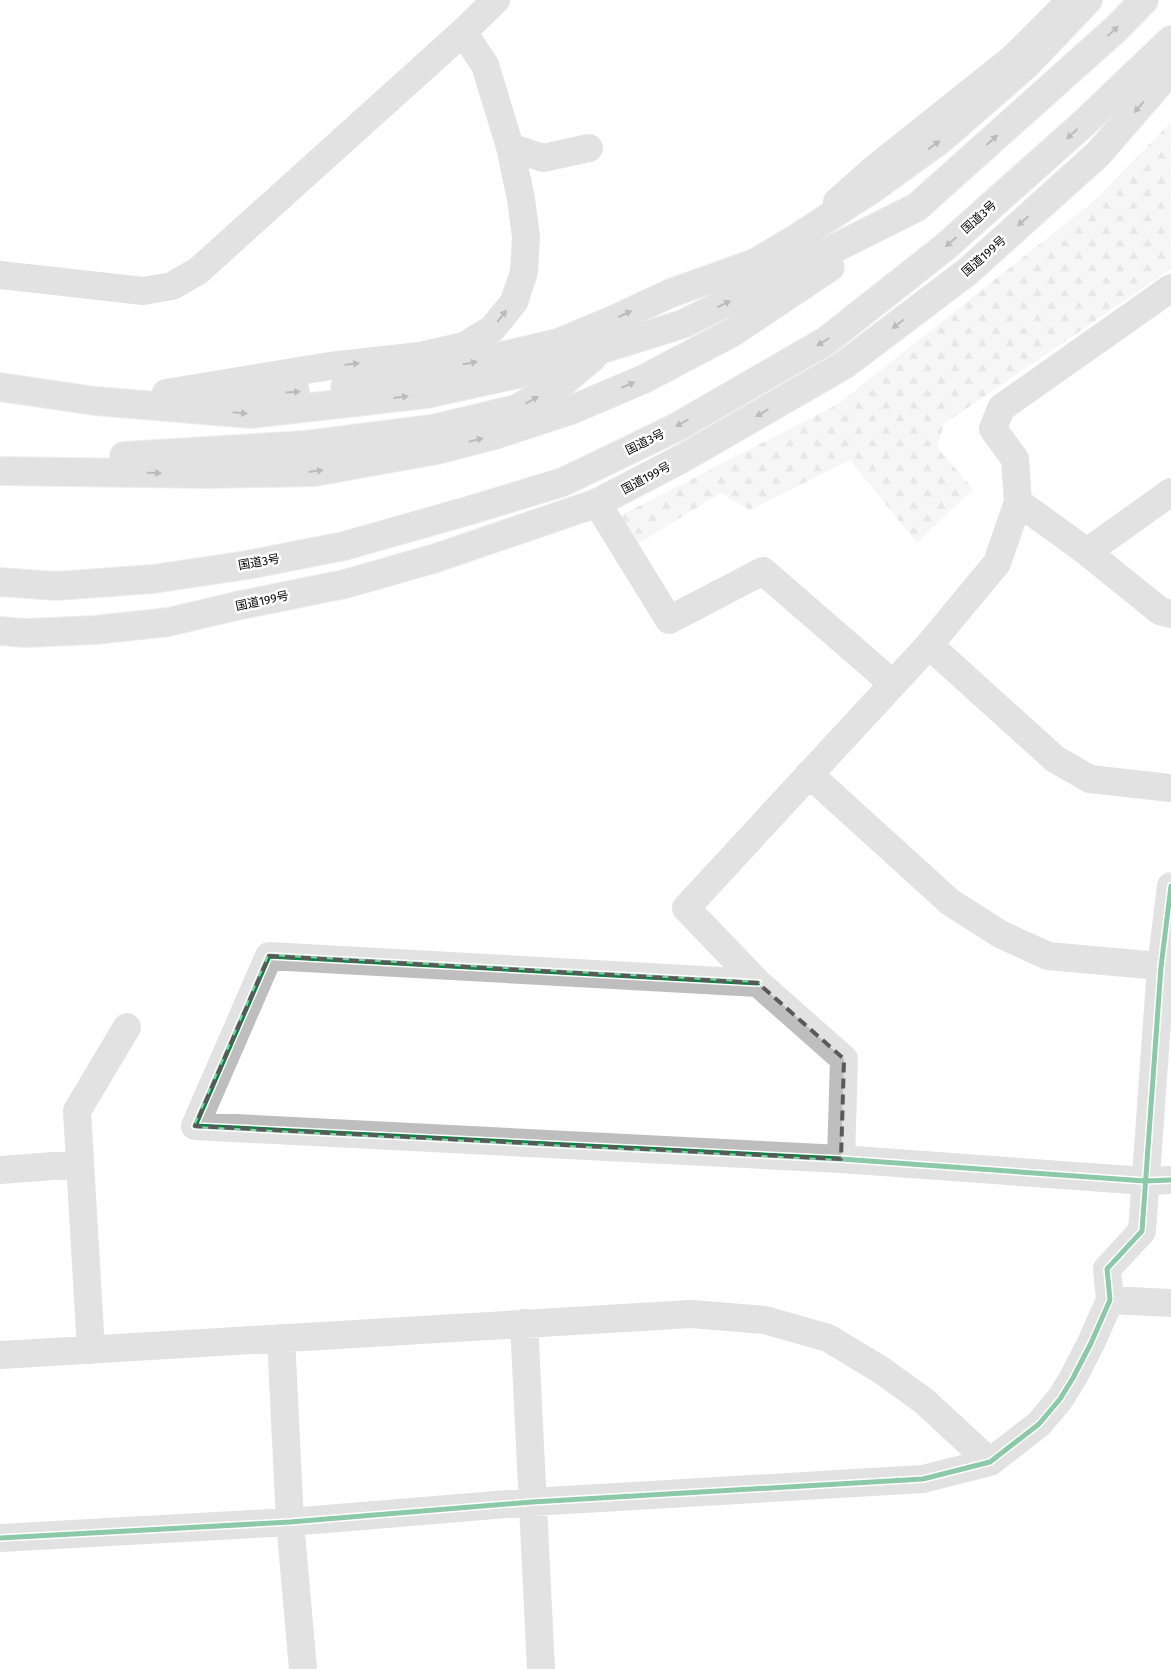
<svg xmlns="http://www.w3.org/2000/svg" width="1171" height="1669" font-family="'Fira Sans','Noto Sans JP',sans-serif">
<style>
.forest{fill:url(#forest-firs)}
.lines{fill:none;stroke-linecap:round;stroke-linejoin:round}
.highway-casing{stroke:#dbdbdb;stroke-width:30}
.minor{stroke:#bebebe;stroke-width:28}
.highway{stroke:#bebebe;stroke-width:28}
.cycleway-casing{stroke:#fff;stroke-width:8}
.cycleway{stroke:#00873e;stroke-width:5}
.oneway{fill:#686868}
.marked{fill:none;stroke:#595959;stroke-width:4;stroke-dasharray:10 6;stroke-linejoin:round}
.labels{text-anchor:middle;stroke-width:5;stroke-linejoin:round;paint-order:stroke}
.street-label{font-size:12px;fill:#000;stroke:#fff}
</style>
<defs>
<pattern id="forest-firs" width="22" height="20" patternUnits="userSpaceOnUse" patternTransform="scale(1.25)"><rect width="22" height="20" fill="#ececec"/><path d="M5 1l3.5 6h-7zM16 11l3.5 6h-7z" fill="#c9c9c9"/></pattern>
</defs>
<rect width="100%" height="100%" fill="#fff"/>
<path class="forest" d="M1171 122V269L944 424 937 447 973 489 917 543 850 460 750 510 721 493 618 556 598 527 838 404 1094 201Z"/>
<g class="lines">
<defs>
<path id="highway" d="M0 387 95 401 251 414 426 394 532 371 683 324 917 207 1118 27 1144 0
M345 387 476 362 558 343 613 320 671 293 755 263 797 238 872 189 940 140 1026 65 1088 0
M203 393 258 394 295 391
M124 456 306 445 432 429 516 409 562 383 593 357
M0 471 208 474 314 472 437 450 495 435 571 410 644 379 733 332 830 267
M0 582 56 586 153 579 247 565 344 546 471 510 563 482 675 428 826 341 945 247 1083 124 1171 40
M0 631 26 633 95 630 169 622 236 606 345 584 436 558 597 503 683 458 844 365 967 272 1098 154 1171 70"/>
</defs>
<use href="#highway" class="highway-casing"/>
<path class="minor" d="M510 147 543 158 589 148
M837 202 874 169 1012 59 1066 5
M0 275 143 291 172 286 198 271 463 32
M166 393 330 366 420 356 464 346 492 329 514 302 524 272 526 237 521 199 510 147 485 65 463 32 496 0
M1018 502 1087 552 1160 611 1171 614
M597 503 669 620 763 571 892 683
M1087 552 1171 492
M929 645 1055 759 1090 779 1171 788
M809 774 950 902 1000 934 1048 956 1171 967
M758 983 269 956 195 1126 841 1159 1145 1181 1171 1180
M841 1159 844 1059 758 983 686 908 929 645 997 563 1018 502 1015 459 993 429 1001 408 1171 288
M0 1170 80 1164
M1110 1300 1171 1303
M524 1323 541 1669
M281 1338 290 1522 303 1669
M91 1350 77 1111 127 1027
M0 1355 691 1314 765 1320 828 1338 881 1370 924 1401 990 1462
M0 1538 290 1522 532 1502 923 1479 990 1462 1039 1424 1060 1399 1073 1378 1091 1343 1110 1300 1107 1269 1142 1231 1161 967 1171 886"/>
<use href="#highway" class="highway"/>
<defs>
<path id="cycleway" d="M758 983 269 956 195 1126 841 1159 1145 1181 1171 1180
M0 1538 290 1522 532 1502 923 1479 990 1462 1039 1424 1060 1399 1073 1378 1091 1343 1110 1300 1107 1269 1142 1231 1161 967 1171 886"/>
</defs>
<use href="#cycleway" class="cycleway-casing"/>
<use href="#cycleway" class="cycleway"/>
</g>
<defs><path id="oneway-solid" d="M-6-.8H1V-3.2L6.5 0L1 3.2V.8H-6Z" transform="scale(1.25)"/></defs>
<g class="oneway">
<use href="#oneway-solid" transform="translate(1113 31) rotate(-43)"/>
<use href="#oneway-solid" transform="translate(1139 107) rotate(131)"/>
<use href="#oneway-solid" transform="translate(1072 134) rotate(138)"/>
<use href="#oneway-solid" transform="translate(992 140) rotate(-42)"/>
<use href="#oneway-solid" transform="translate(934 145) rotate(-36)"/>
<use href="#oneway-solid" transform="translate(1023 221) rotate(138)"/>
<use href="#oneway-solid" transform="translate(951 242) rotate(139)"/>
<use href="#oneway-solid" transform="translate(724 304) rotate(-26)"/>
<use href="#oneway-solid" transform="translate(625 314) rotate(-25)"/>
<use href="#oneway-solid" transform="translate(502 316) rotate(-52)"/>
<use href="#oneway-solid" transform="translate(898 324) rotate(143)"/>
<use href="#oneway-solid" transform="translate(823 342) rotate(148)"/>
<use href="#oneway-solid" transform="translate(470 363) rotate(-11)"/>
<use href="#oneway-solid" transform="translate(352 364) rotate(-7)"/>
<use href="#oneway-solid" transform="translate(628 385) rotate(-23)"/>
<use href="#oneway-solid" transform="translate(293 392) rotate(-4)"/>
<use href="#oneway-solid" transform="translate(401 397) rotate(-7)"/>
<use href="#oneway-solid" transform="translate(532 400) rotate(-30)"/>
<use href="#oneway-solid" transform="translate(240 413) rotate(5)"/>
<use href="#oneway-solid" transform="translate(762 413) rotate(150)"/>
<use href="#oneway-solid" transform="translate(682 423) rotate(150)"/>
<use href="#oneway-solid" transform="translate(476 440) rotate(-14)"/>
<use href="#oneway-solid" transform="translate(316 471) rotate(-7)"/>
<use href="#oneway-solid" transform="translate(154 473) rotate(1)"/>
</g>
<path d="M0 0H1171V1669H0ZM269 956 758 983 844 1059 841 1159 195 1126Z" fill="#fff" fill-opacity=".55" fill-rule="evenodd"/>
<path class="marked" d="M269 956 758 983 844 1059 841 1159 195 1126Z"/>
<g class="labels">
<g class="street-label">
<text transform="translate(979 217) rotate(-42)" y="4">国道3号</text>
<text transform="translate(984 256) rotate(-41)" y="4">国道199号</text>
<text transform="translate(645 442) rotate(-26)" y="4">国道3号</text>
<text transform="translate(646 478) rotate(-28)" y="4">国道199号</text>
<text transform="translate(259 562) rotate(-10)" y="4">国道3号</text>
<text transform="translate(262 601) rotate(-12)" y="4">国道199号</text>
</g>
</g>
</svg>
